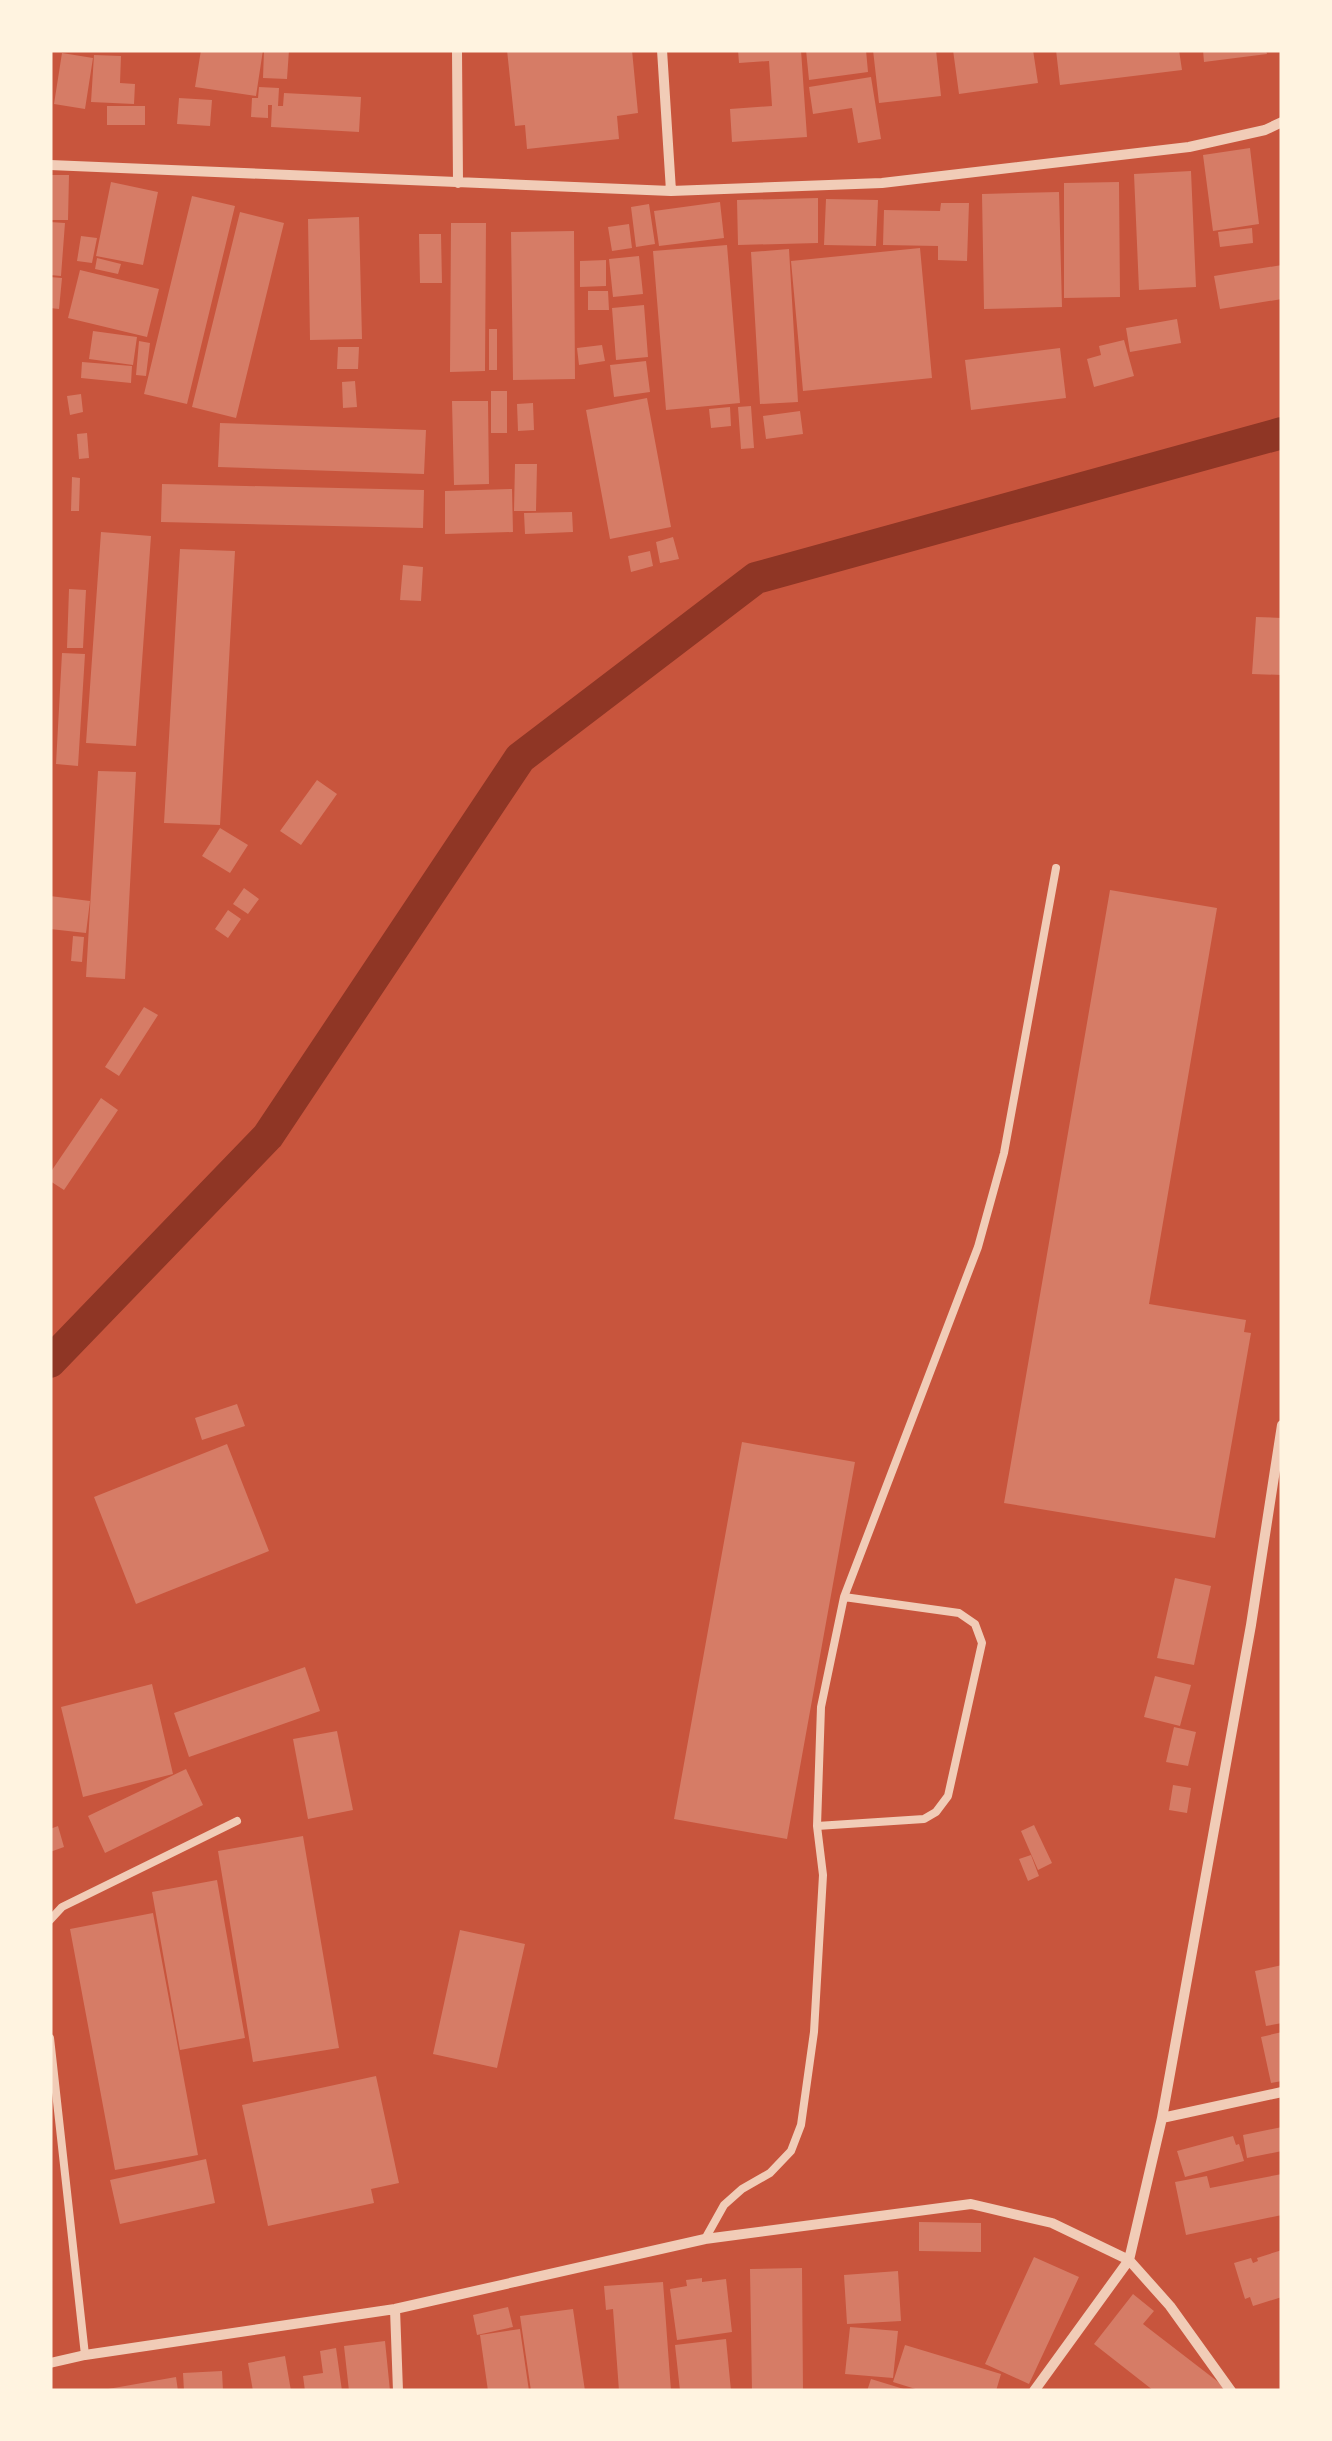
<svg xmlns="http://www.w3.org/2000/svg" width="1332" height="2441" font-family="Montserrat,sans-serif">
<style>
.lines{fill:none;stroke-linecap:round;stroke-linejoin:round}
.canal{stroke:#8f3625;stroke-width:32}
.building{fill:#d67c66}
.service{stroke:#f1ccb7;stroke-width:8}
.minor{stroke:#f1ccb7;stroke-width:10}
</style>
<rect width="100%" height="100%" fill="#c8553d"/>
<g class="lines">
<path class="canal" d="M50 1362 268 1136 520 758 756 578 1282 433"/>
</g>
<path class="building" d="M201 50H263L256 96 195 87Z
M264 50H289L287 79 263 78Z
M507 50H632L638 113 617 116 619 139 527 149 525 125 515 126Z
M738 50H801L807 137 732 142 730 109 772 106 769 61 739 63Z
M806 50H866L868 72 809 80Z
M873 50H936L941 96 879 103Z
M953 50H1033L1038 83 959 94Z
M1056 50H1179L1182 70 1060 85Z
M1203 50H1266L1267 54 1204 62Z
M62 53 93 58 85 109 54 104Z
M94 55 121 56 120 83 135 84 134 104 91 102Z
M871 77 881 139 858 143 852 108 813 114 809 87Z
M259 87 279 88 278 106H283L284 93 361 97 359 132 271 127 272 105H268V118L251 117 252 98H258Z
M179 98 212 100 210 126 177 124Z
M107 106H145V125H107Z
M1250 148 1259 224 1213 231 1203 155Z
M1191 171 1196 287 1139 290 1134 174Z
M50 175H69L68 220H50Z
M111 182 158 192 143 265 96 256Z
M1119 182 1120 297 1064 298V183Z
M1059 192 1062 307 984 309 982 194Z
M192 196 235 206 187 404 144 394Z
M818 198V243L738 245 737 200Z
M826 199 878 200 876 246 824 245Z
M720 202 724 238 659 246 654 211Z
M941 203H969L967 261 938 260V246L883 245 884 210 940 211Z
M649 204 655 244 636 247 631 207Z
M240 212 284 223 236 418 192 407Z
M359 217 362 339 310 340 308 219Z
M50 222 65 223 61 276 50 275Z
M451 223H486L485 371 450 372Z
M629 224 632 248 612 251 608 227Z
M1252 228 1253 243 1220 247 1218 232Z
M574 231 575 379 513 380 511 232Z
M419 234H441L442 283H420Z
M81 236 97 238 92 263 77 261Z
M727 245 740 403 666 410 653 251Z
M920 248 932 378 803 391 791 261Z
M789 249 798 402 760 404 751 252Z
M639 256 643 294 613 297 609 259Z
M97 258 121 264 118 274 95 269Z
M606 260V286L580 287V261Z
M1282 265V299L1220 309 1214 276Z
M80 270 159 289 147 337 68 318Z
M50 277 62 278 59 309 50 308Z
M588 291H608L609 310H588Z
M644 305 648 357 616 360 612 308Z
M1177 319 1181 343 1130 352 1126 328Z
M489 329H497V370H489Z
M93 331 137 337 133 365 89 359Z
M1124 340 1134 376 1094 387 1087 359 1101 355 1099 346Z
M139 341 150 343 146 376 136 375Z
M602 345 605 361 579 365 577 348Z
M338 347H359L358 369H337Z
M1060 348 1066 398 971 410 965 360Z
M646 361 650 392 614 397 610 365Z
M82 362 132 366 131 383 81 378Z
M355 381 357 407 343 408 342 382Z
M491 391H507V433H491Z
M81 394 83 412 70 415 67 396Z
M647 398 671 527 610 539 586 410Z
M452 401H488L489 484 454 485Z
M533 403 534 430 518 431 517 404Z
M751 406 754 448 741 449 738 407Z
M730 407 731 426 711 428 709 409Z
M800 411 803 434 766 439 763 416Z
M220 423 426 430 424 474 218 467Z
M87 433 89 458 79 459 77 434Z
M515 464H537L536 511H514Z
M72 477 80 478 79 511H71Z
M162 484 424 490 423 528 161 522Z
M512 489 513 532 445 534V491Z
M572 512 573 532 525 534 524 513Z
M101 532 151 536 136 746 86 743Z
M673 537 679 559 660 563 656 542Z
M180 549 235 551 220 825 164 823Z
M650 551 653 566 631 572 628 556Z
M403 565 423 567 421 601 400 600Z
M69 589 86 590 83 648H67Z
M1256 617 1282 618V675L1252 674Z
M62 653 85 654 78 766 56 764Z
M98 771 136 772 125 979 86 977Z
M317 780 337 794 301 845 280 831Z
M220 828 248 845 230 873 202 856Z
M244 888 259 899 248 914 233 904Z
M1110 890 1217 908 1149 1304 1246 1320 1244 1332 1251 1333 1215 1538 1004 1503Z
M50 896 90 901 86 933 50 929Z
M228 910 241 919 228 938 215 929Z
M73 936 84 937 82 962 71 961Z
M144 1007 158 1015 119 1076 105 1067Z
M101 1098 118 1110 64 1190 50 1181V1173Z
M237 1404 245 1426 202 1440 195 1418Z
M742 1442 855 1462 787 1839 674 1819Z
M227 1444 269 1551 136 1604 94 1497Z
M1175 1578 1211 1586 1194 1665 1157 1658Z
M305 1667 320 1711 189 1757 174 1713Z
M1155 1676 1191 1685 1180 1726 1144 1717Z
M152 1684 173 1774 83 1797 61 1707Z
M1174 1727 1196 1732 1188 1766 1166 1762Z
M337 1731 353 1810 308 1819 293 1739Z
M186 1769 203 1805 105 1853 88 1816Z
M1173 1785 1191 1788 1187 1813 1169 1810Z
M1034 1825 1052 1863 1038 1870 1021 1831Z
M58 1826 64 1847 50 1852V1829Z
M303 1836 339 2048 253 2062 218 1851Z
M1031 1855 1039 1876 1028 1881 1019 1859Z
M217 1880 245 2038 180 2050 152 1892Z
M153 1913 198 2155 115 2170 70 1929Z
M460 1930 525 1944 497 2068 433 2054Z
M1282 1965V2023L1266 2026 1255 1971Z
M1282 2032V2081L1271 2083 1261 2037Z
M376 2076 399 2183 371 2189 374 2203 268 2226 242 2105Z
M1282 2127V2151L1247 2158 1243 2135Z
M1233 2136 1236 2145 1239 2144 1244 2161 1185 2177 1177 2151Z
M206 2159 215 2203 120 2224 110 2180Z
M1282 2174V2215L1186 2235 1175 2182 1207 2176 1210 2188Z
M919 2222 981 2223V2252L919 2251Z
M1282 2250V2297L1253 2306 1250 2297 1245 2299 1234 2263 1251 2258 1253 2263 1258 2261 1257 2258Z
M1034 2257 1079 2277 1029 2384 985 2364Z
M802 2268 803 2391H752L750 2269Z
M898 2271 901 2321 847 2324 844 2275Z
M702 2278V2282L726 2279 732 2332 677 2340 670 2289 687 2286 686 2280Z
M663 2282 671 2391H619L613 2309 606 2310 604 2286Z
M1133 2294 1154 2311 1143 2324 1230 2391H1154L1094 2344Z
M508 2307 513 2327 477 2335 473 2315Z
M573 2309 585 2391H531L520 2316Z
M850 2327 898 2331 893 2378 845 2374Z
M520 2329 529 2391H488L480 2335Z
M726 2339 731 2391H680L675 2345Z
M385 2341 390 2391H349L344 2346Z
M905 2345 1001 2374 996 2391H922L893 2382Z
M336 2348 342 2391H305L303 2376 323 2373 320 2351Z
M285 2356 291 2391H253L248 2363Z
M222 2371 223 2391H184L183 2373Z
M176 2377 178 2391H108V2389Z
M871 2379 907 2390V2391H867Z"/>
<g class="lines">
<path class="service" d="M817 1826 924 1819 936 1812 948 1796 982 1643 975 1624 959 1613 844 1597
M50 1920 62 1907 237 1821
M50 2038 85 2355
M705 2239 724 2205 742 2189 770 2173 791 2151 801 2125 814 2032 823 1875 817 1826 821 1707 844 1597 978 1247 1004 1153 1056 868"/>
<path class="minor" d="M457 50 458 183
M662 50 671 191
M50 165 671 191 882 183 1189 147 1265 130 1282 122
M1162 2118 1282 2092
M395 2309 398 2391
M50 2363 85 2355 395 2309 705 2239 971 2204 1052 2223 1129 2260 1170 2306 1231 2391
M1034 2391 1129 2260 1162 2118 1251 1625 1282 1425"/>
</g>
<rect width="1332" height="2441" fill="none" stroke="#fff3e0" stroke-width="105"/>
</svg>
